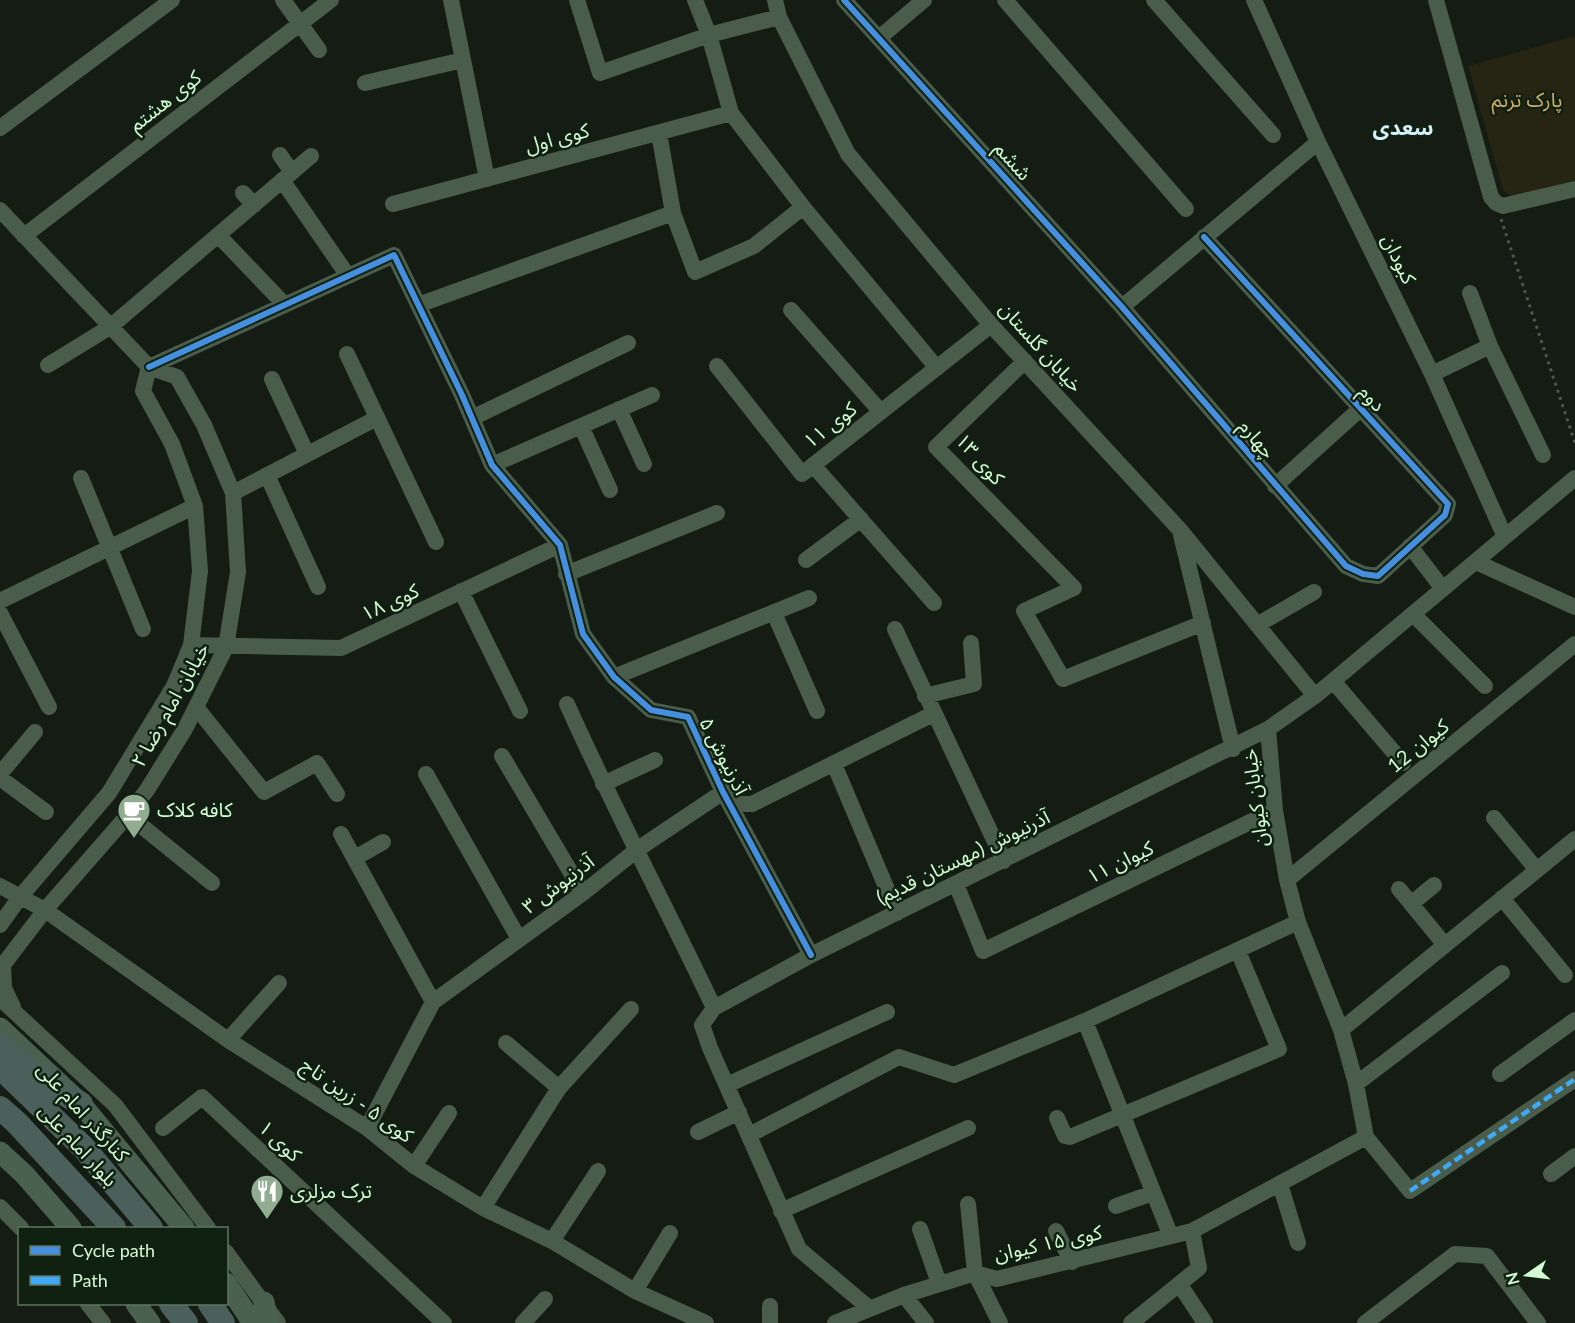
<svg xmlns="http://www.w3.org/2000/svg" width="1575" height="1323" font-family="Lato,'Noto Sans Arabic',sans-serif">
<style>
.green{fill:#262514}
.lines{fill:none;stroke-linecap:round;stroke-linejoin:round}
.path{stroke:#4e5843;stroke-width:3;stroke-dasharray:3 4.5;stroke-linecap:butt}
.minor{stroke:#4a5c4a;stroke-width:16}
.major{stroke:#4b6150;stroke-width:21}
.highway{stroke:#4c605b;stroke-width:24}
.quiet{stroke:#3fa9f5;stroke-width:4.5;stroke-dasharray:9 4.5;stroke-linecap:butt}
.cycleway-casing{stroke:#102011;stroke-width:10}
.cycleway{stroke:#468fdf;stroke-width:6}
.labels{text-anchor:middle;stroke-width:5;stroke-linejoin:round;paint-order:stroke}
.park-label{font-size:20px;fill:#d1ad69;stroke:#102011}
.street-label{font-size:20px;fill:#d4fad5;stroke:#102011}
.poi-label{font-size:20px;fill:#d4fad5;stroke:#102011;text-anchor:start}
.neighbourhood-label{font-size:21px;font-weight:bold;fill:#d6f0fa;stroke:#102011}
</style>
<rect width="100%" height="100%" fill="#141c14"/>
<path class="green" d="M1575 36V180L1513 198 1503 190 1468 66Z"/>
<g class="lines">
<path class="path" d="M1501 219 1575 443"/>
<path class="minor" d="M283 0 319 50
M451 0 487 179
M577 0 600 73 709 35 695 0
M775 0 779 17 848 154 991 325 1181 531 1315 696
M844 0 1122 307 1346 566 1363 574 1378 576 1445 515 1448 504 1204 237
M1005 0 1186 209
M1154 0 1273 135
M1254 0 1318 142 1432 374 1505 537
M1436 0 1491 197 1496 203 1503 206 1575 189
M779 17 709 35 731 113 803 207 937 368
M879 38 924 0
M365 83 463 60
M0 128 172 0
M280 155 292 172
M282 180 348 276
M243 193 254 205
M393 204 731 113
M0 210 149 367 177 377 204 425 233 493 238 572 226 647 185 729 147 790 128 815 45 910 3 965 4 988 13 1007
M673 213 695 272 754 246 803 207
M218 235 285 305
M24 236 331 0
M1470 293 1490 346
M418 305 673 213 659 133
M1122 307 1318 142
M791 310 881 412
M347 354 436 542
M1025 361 936 447 1074 588 1024 611 1063 679 1203 623
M48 365 110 327 311 156
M717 366 802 474 991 325
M149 367 394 255 462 395 492 465 560 545 583 634 614 677 651 710 688 717 723 792 811 955
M1432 374 1490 346 1543 455
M272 379 307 454
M619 409 644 464
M472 418 628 343
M581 426 610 490
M492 465 652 395
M813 465 934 603
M267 475 318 587
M81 478 143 629
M1575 478 1315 696 1268 729 1275 810 1287 880 1298 922 1341 1030 1356 1084 1366 1137 1410 1191 1575 1079
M1275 486 1360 409
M233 493 377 418
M1181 535 1233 749
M1410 546 1443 589
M806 560 861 519
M1476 562 1575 607
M566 574 717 513
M461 591 520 711
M0 601 195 506
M0 613 49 707
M774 613 817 711
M1413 614 1485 686
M1257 625 1314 592
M895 629 1004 861
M191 645 341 648 560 545
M614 677 809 598
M1333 681 1403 763
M925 696 974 684 971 643
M567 704C613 807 666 907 714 1008
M196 707 264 792 317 763 337 794
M502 756 583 893
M834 764 897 913
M0 774 35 732
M426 774 519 939
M0 778 46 812
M603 784 655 760
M128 815 212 883
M1494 818 1537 870
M341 834 433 1002
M355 858 383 842
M1287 880 1575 644
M956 884 983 951 1275 810
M0 886 45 910 228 1040 367 1128 414 1166 483 1208 552 1241 635 1291 706 1323
M1399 889 1445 945
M1502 898 1565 975
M1411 904 1434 885
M0 925 20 897 109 793 174 686 191 645 200 571 195 506 172 444 143 391 149 367
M5 1003 115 1105 208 1228
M1085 1021 1170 1234
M1341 1030 1575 839
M228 1040 279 983
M506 1043 559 1088
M1500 1074 1575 1020
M1356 1084 1502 973
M727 1085 887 1012
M1057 1118 1065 1136 1070 1137 1279 1049 1238 951
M163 1128 202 1097 444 1323
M367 1128 433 1002 583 893 638 849 723 792 737 804H752L933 714
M698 1132 739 1112
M749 1135 899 1057 954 1075 1085 1021 1298 922
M414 1166 449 1113
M1551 1174 1575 1156
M1280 1184 1298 1243
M968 1204 975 1273 1000 1323
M1116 1206 1153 1193
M0 1207 21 1228
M483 1208 559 1088 631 1009
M781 1211 968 1128
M920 1229 939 1283
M1056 1231 1072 1262
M552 1241 598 1171
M226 1252 278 1323
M1180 1285 1205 1323
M635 1291 670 1233
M904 1295 926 1323
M88 1304 103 1323
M869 1308 799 1249 710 1048 702 1025 714 1008 811 955 1268 729
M523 1323 545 1299
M770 1323V1306
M835 1323 904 1295 975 1273 997 1279 1192 1231 1366 1137
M1131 1323 1199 1268 1192 1231
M1365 1323 1455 1254 1487 1256 1538 1323"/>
<path class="major" d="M0 1028 81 1104 184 1228
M0 1152 24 1174 71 1228
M226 1283 253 1323
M264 1302 268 1323
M136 1304 150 1323"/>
<path class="highway" d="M0 1046 38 1077 81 1104
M0 1067 84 1148 151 1228
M0 1108 17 1123 114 1228
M171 1304 186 1323
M210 1304 223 1323"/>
<path class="quiet" d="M1410 1191 1575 1079"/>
<defs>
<path id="cycleway" d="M844 0 1122 307 1346 566 1363 574 1378 576 1445 515 1448 504 1204 237
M149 367 394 255 462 395 492 465 560 545 583 634 614 677 651 710 688 717 723 792 811 955"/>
</defs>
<use href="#cycleway" class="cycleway-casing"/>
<use href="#cycleway" class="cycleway"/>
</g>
<defs>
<symbol id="cafe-pin" viewBox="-11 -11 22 30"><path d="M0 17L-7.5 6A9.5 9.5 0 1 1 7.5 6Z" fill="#91ac91" stroke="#102011"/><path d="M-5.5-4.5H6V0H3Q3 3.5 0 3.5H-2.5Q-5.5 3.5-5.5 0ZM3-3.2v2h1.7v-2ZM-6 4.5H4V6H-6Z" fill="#fff"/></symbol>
<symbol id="restaurant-pin" viewBox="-11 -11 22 30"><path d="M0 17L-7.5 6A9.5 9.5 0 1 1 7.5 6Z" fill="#91ac91" stroke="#102011"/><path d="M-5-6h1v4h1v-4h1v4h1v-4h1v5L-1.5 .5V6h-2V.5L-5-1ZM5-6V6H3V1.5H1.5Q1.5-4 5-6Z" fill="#fff"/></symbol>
</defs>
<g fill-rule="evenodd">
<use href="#cafe-pin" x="115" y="791" width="38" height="52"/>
<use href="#restaurant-pin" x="248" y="1172" width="38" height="52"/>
</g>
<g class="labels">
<g class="park-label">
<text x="1527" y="107">پارک ترنم</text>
</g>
<g class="street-label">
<text transform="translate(165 101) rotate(-38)" y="7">کوی هشتم</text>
<text transform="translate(557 138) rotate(-15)" y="7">کوی اول</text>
<text transform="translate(1013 161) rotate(48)" y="7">ششم</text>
<text transform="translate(1399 259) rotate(64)" y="7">کبودان</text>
<text transform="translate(1041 347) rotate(48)" y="7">خیابان گلستان</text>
<text transform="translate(1372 398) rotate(47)" y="7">دوم</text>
<text transform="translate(830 425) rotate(-38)" y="7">کوی ۱۱</text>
<text transform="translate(1257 439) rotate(50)" y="7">چهارم</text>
<text transform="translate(980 459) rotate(48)" y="7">کوی ۱۳</text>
<text transform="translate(390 602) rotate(-25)" y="7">کوی ۱۸</text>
<text transform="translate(170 705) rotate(-61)" y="7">خیابان امام رضا ۲</text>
<text transform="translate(1418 746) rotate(-39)" y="7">کیوان 12</text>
<text transform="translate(724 756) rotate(63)" y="7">آذرنیوش ۵</text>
<text transform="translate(1255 798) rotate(-97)" y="7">خیابان کیوان</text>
<text transform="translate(963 857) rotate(-26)" y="7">آذرنیوش (مهستان قدیم)</text>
<text transform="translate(1120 862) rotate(-26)" y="7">کیوان ۱۱</text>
<text transform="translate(558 884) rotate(-37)" y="7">آذرنیوش ۳</text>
<text transform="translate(357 1100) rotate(35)" y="7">کوی ۵ - زرین تاج</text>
<text transform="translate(83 1112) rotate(48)" y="7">کنارگذر امام علی</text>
<text transform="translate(280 1141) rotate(43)" y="7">کوی ۱</text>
<text transform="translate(78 1145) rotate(47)" y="7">بلوار امام علی</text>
<text transform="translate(1048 1243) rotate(-12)" y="7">کوی ۱۵ کیوان</text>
</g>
<g class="poi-label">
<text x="157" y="817">کافه کلاک</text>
<text x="290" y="1198">ترک مزلری</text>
</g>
<g class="neighbourhood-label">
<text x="1403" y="135">سعدی</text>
</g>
</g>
<rect x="18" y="1227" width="210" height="78" fill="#102011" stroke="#5e775f" stroke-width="1.5"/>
<rect x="30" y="1246" width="30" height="9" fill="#468fdf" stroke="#5e775f" stroke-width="1.5"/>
<text x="72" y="1257" font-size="18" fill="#d4fad5">Cycle path</text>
<rect x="30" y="1276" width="30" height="9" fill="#3fa9f5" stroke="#5e775f" stroke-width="1.5"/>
<text x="72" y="1287" font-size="18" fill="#d4fad5">Path</text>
<g transform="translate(1527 1275) rotate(256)" stroke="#102011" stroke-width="4.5" paint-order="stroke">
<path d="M0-4.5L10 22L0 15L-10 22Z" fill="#d4fad5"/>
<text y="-9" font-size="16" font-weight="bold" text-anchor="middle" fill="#d4fad5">N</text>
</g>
</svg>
